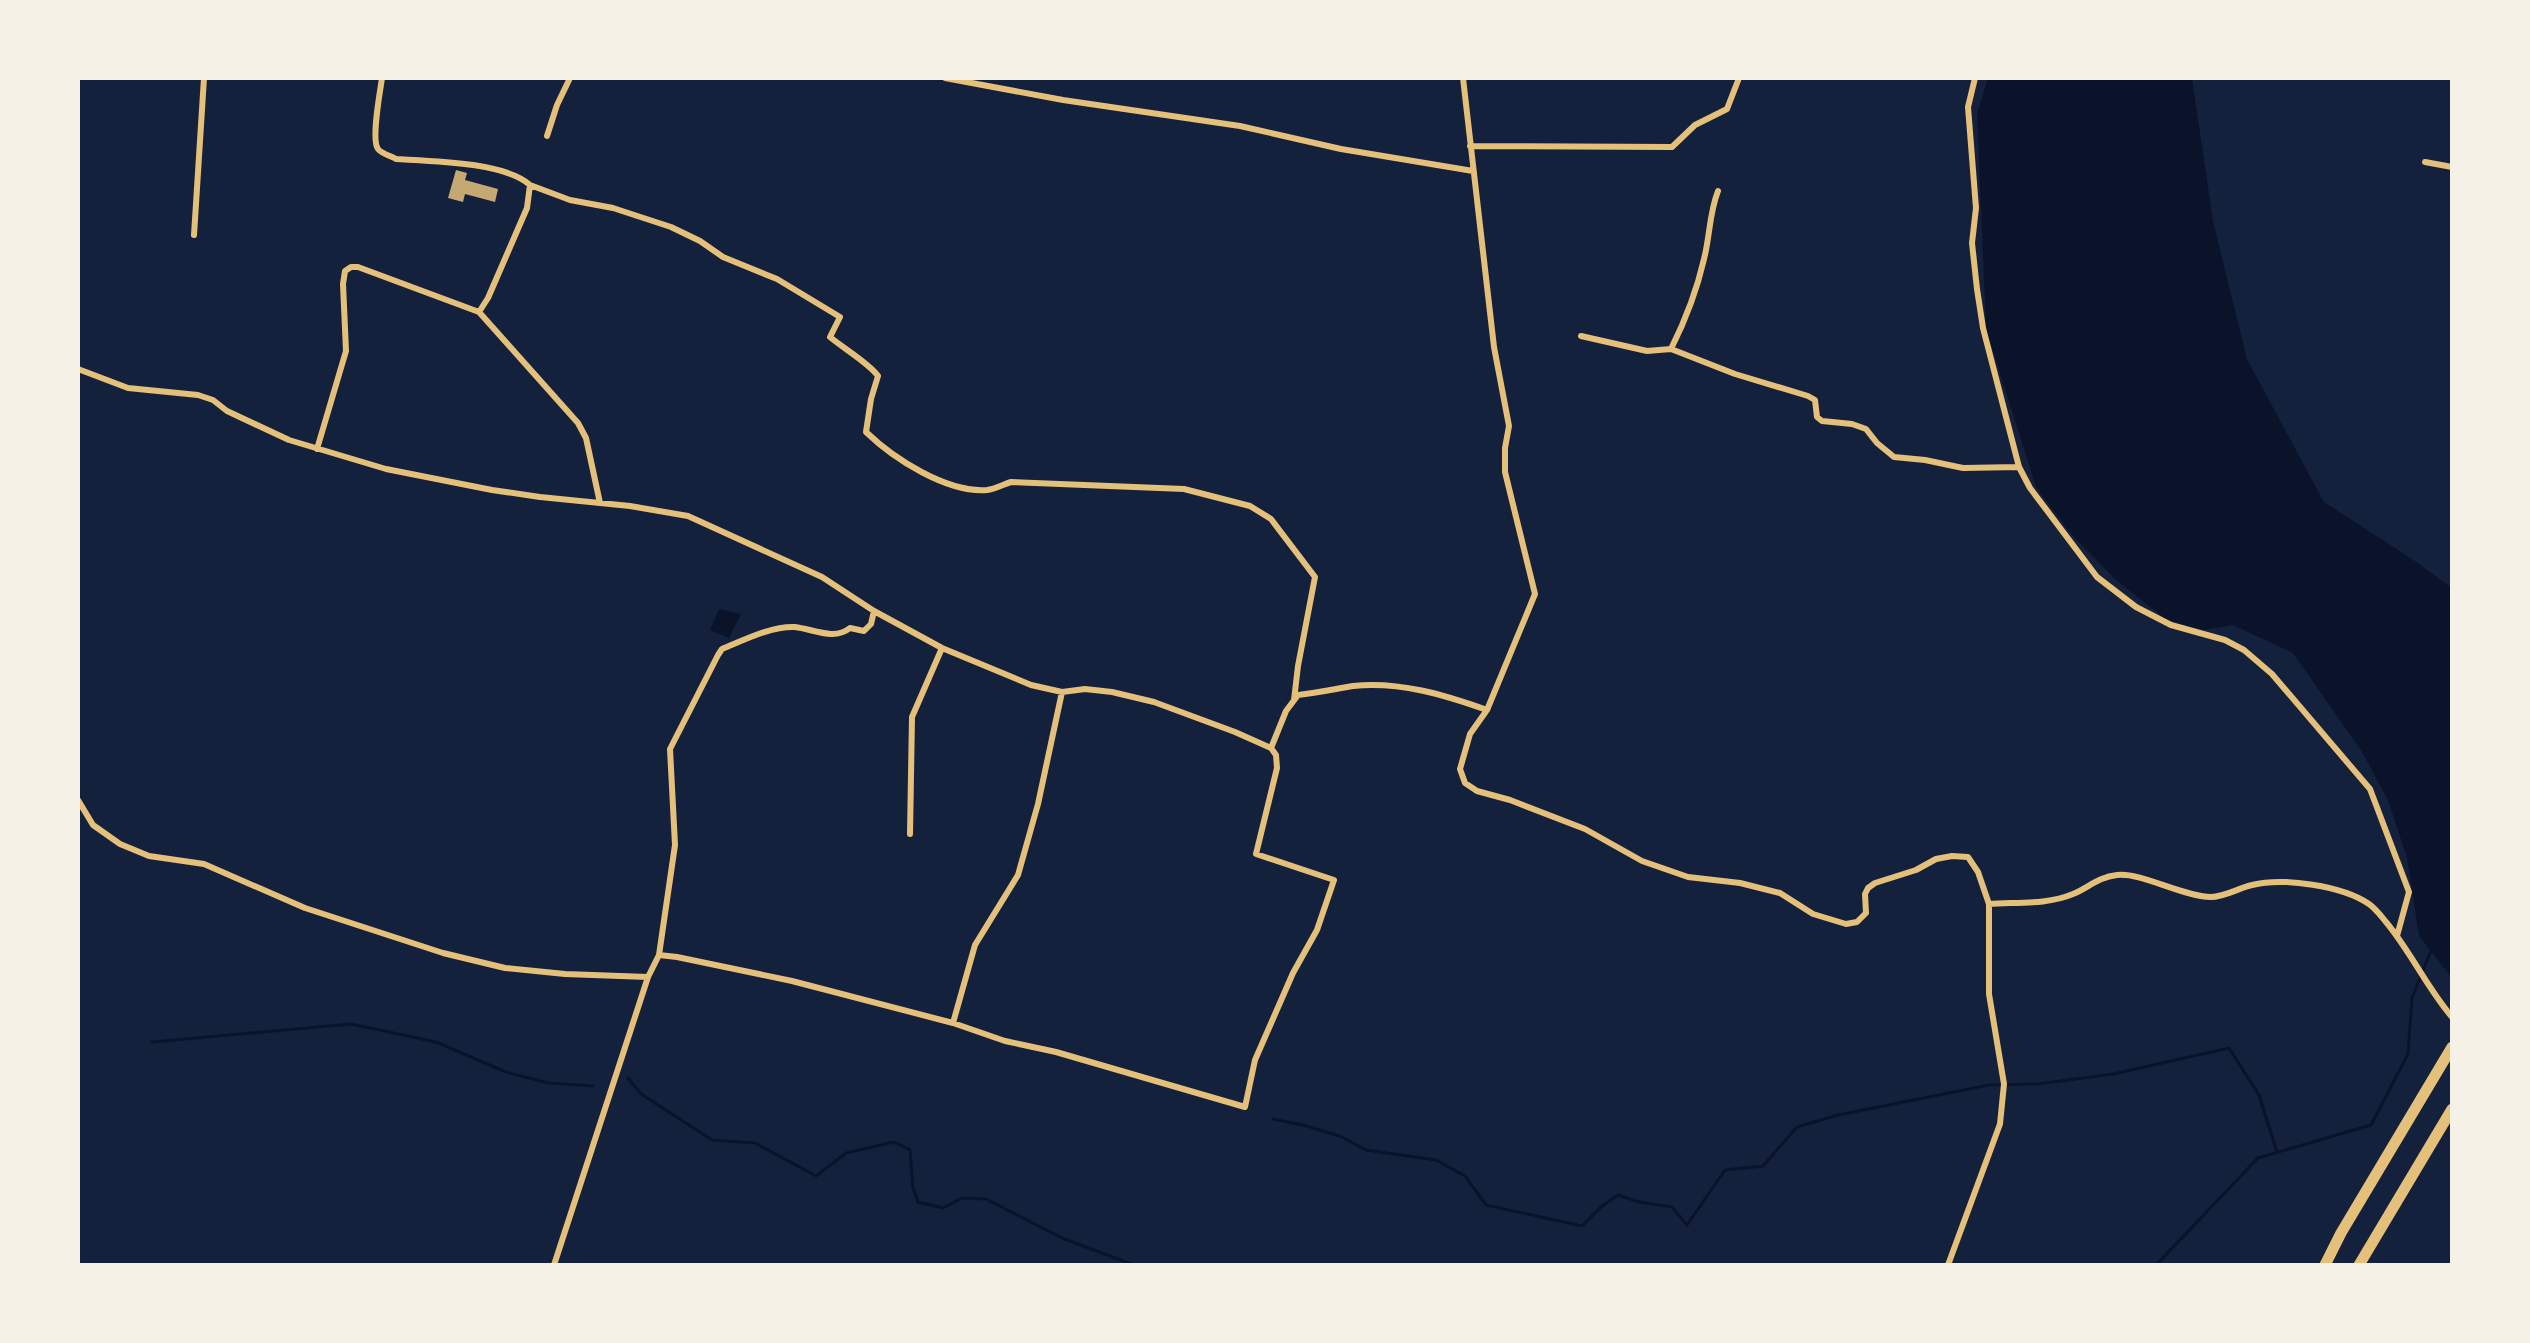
<svg xmlns="http://www.w3.org/2000/svg" width="2530" height="1343" font-family="'Noto Serif',serif">
<style>
.water{fill:#0b132b}
.lines{fill:none;stroke-linecap:round;stroke-linejoin:round}
.stream{stroke:#0b132b;stroke-width:3}
.building{fill:#c6a872}
.minor{stroke:#e5c07b;stroke-width:6}
.trunk{stroke:#e5c07b;stroke-width:11}
</style>
<rect width="100%" height="100%" fill="#14213d"/>
<path class="water" d="M1988 78H2192L2213 221 2247 359 2324 502 2415 561 2452 588V978L2419 936 2407 858 2388 800 2362 752 2293 653 2233 625 2203 630 2167 620 2116 580 2071 534 2036 487 1986 329 1977 114Z
M719 609 741 614 729 638 710 630Z"/>
<g class="lines">
<path class="stream" d="M152 1042 351 1024 436 1042 506 1072 548 1083 593 1086
M628 1078 641 1094 712 1140 755 1143 816 1176 846 1153 894 1142 910 1150 913 1188 918 1202 943 1208 962 1198 986 1199 1062 1238 1134 1265
M1273 1119 1307 1126 1342 1137 1366 1150 1436 1160 1465 1176 1486 1205 1582 1226 1601 1207 1618 1195 1639 1202 1672 1207 1687 1225 1725 1170 1763 1166 1797 1127 1838 1115 1989 1085 2038 1084 2113 1074 2229 1048 2259 1095 2277 1152
M2156 1265 2258 1158 2371 1125 2408 1054 2412 998 2432 948"/>
</g>
<path class="building" d="M456 170 467 173 465 180 498 189 495 202 465 194 463 202 448 198Z"/>
<g class="lines">
<path class="minor" d="M382 78C380 92 371 140 378 149 382 154 391 156 396 159 430 161 505 162 530 185L570 200 613 208 671 227 700 241 723 257 777 279 840 317 830 337C843 348 870 364 878 376L871 399 866 432C894 459 947 493 987 490 995 489 1004 484 1011 482L1184 489 1250 506 1271 519 1315 577 1298 666 1294 700
M945 78 1063 100 1240 126 1341 149 1473 171
M1463 78 1494 347 1509 426 1505 448V472L1535 594 1487 710
M1975 78 1968 107 1976 208 1972 243 1977 289 1983 328 2019 467 2030 488 2097 577 2136 607 2171 625 2225 640 2244 650 2272 674 2370 789 2409 892 2397 936
M547 136 557 105 570 78
M1470 146 1672 147 1695 125 1727 109 1739 78
M2425 162 2452 167
M194 235 204 78
M479 312 488 298 527 208 530 185
M1581 336 1647 351 1671 349 1735 374 1808 396 1815 400 1817 417 1822 421 1852 424 1866 429 1877 443 1894 457 1925 460 1963 468 2019 467
M1671 349C1685 321 1697 290 1704 259 1710 236 1709 214 1718 191
M78 369 128 388 198 395 213 400 227 411 289 440 386 469 492 490 540 497 630 506 688 516 822 577 874 611 942 648 1031 685 1062 692 1085 689 1112 692 1154 702 1235 732 1271 748 1286 711 1298 695C1317 693 1335 689 1353 686 1399 681 1445 695 1487 710L1470 734 1460 769 1465 783 1477 791 1510 800 1585 829 1642 861 1688 877 1740 883 1780 893 1813 914 1846 924 1857 922 1866 913 1865 894 1868 888 1875 883 1916 870 1936 859 1952 856 1968 857 1978 872 1989 904V994L2004 1084 2000 1124 1948 1265
M317 449 346 351 343 284 345 271 351 267H358L479 312 578 423 586 438 600 503
M1062 692 1038 804 1018 875 975 945 953 1023 1005 1041 1056 1052 1245 1107 1255 1060 1293 973 1317 930 1334 880 1256 854 1277 768 1276 755 1271 748
M78 800 93 825 120 844 149 856 204 864 305 908 443 953 505 968 565 974 648 977 659 955 677 957 792 981 953 1023
M910 834 912 717 942 648
M1989 904C2016 902 2047 905 2073 894 2088 888 2098 877 2117 875 2141 872 2181 896 2211 897 2224 897 2239 888 2252 885 2283 877 2343 886 2369 904 2376 909 2381 916 2386 922 2411 952 2427 988 2452 1017
M659 955 675 845 670 749 718 655 722 649C744 640 771 626 795 627 813 629 834 641 850 628L864 631 871 624 874 611
M554 1265 648 977"/>
<path class="trunk" d="M2325 1265 2341 1233 2452 1047
M2359 1265 2452 1109"/>
</g>
<rect width="2530" height="1343" fill="none" stroke="#f6f1e7" stroke-width="160"/>
</svg>
